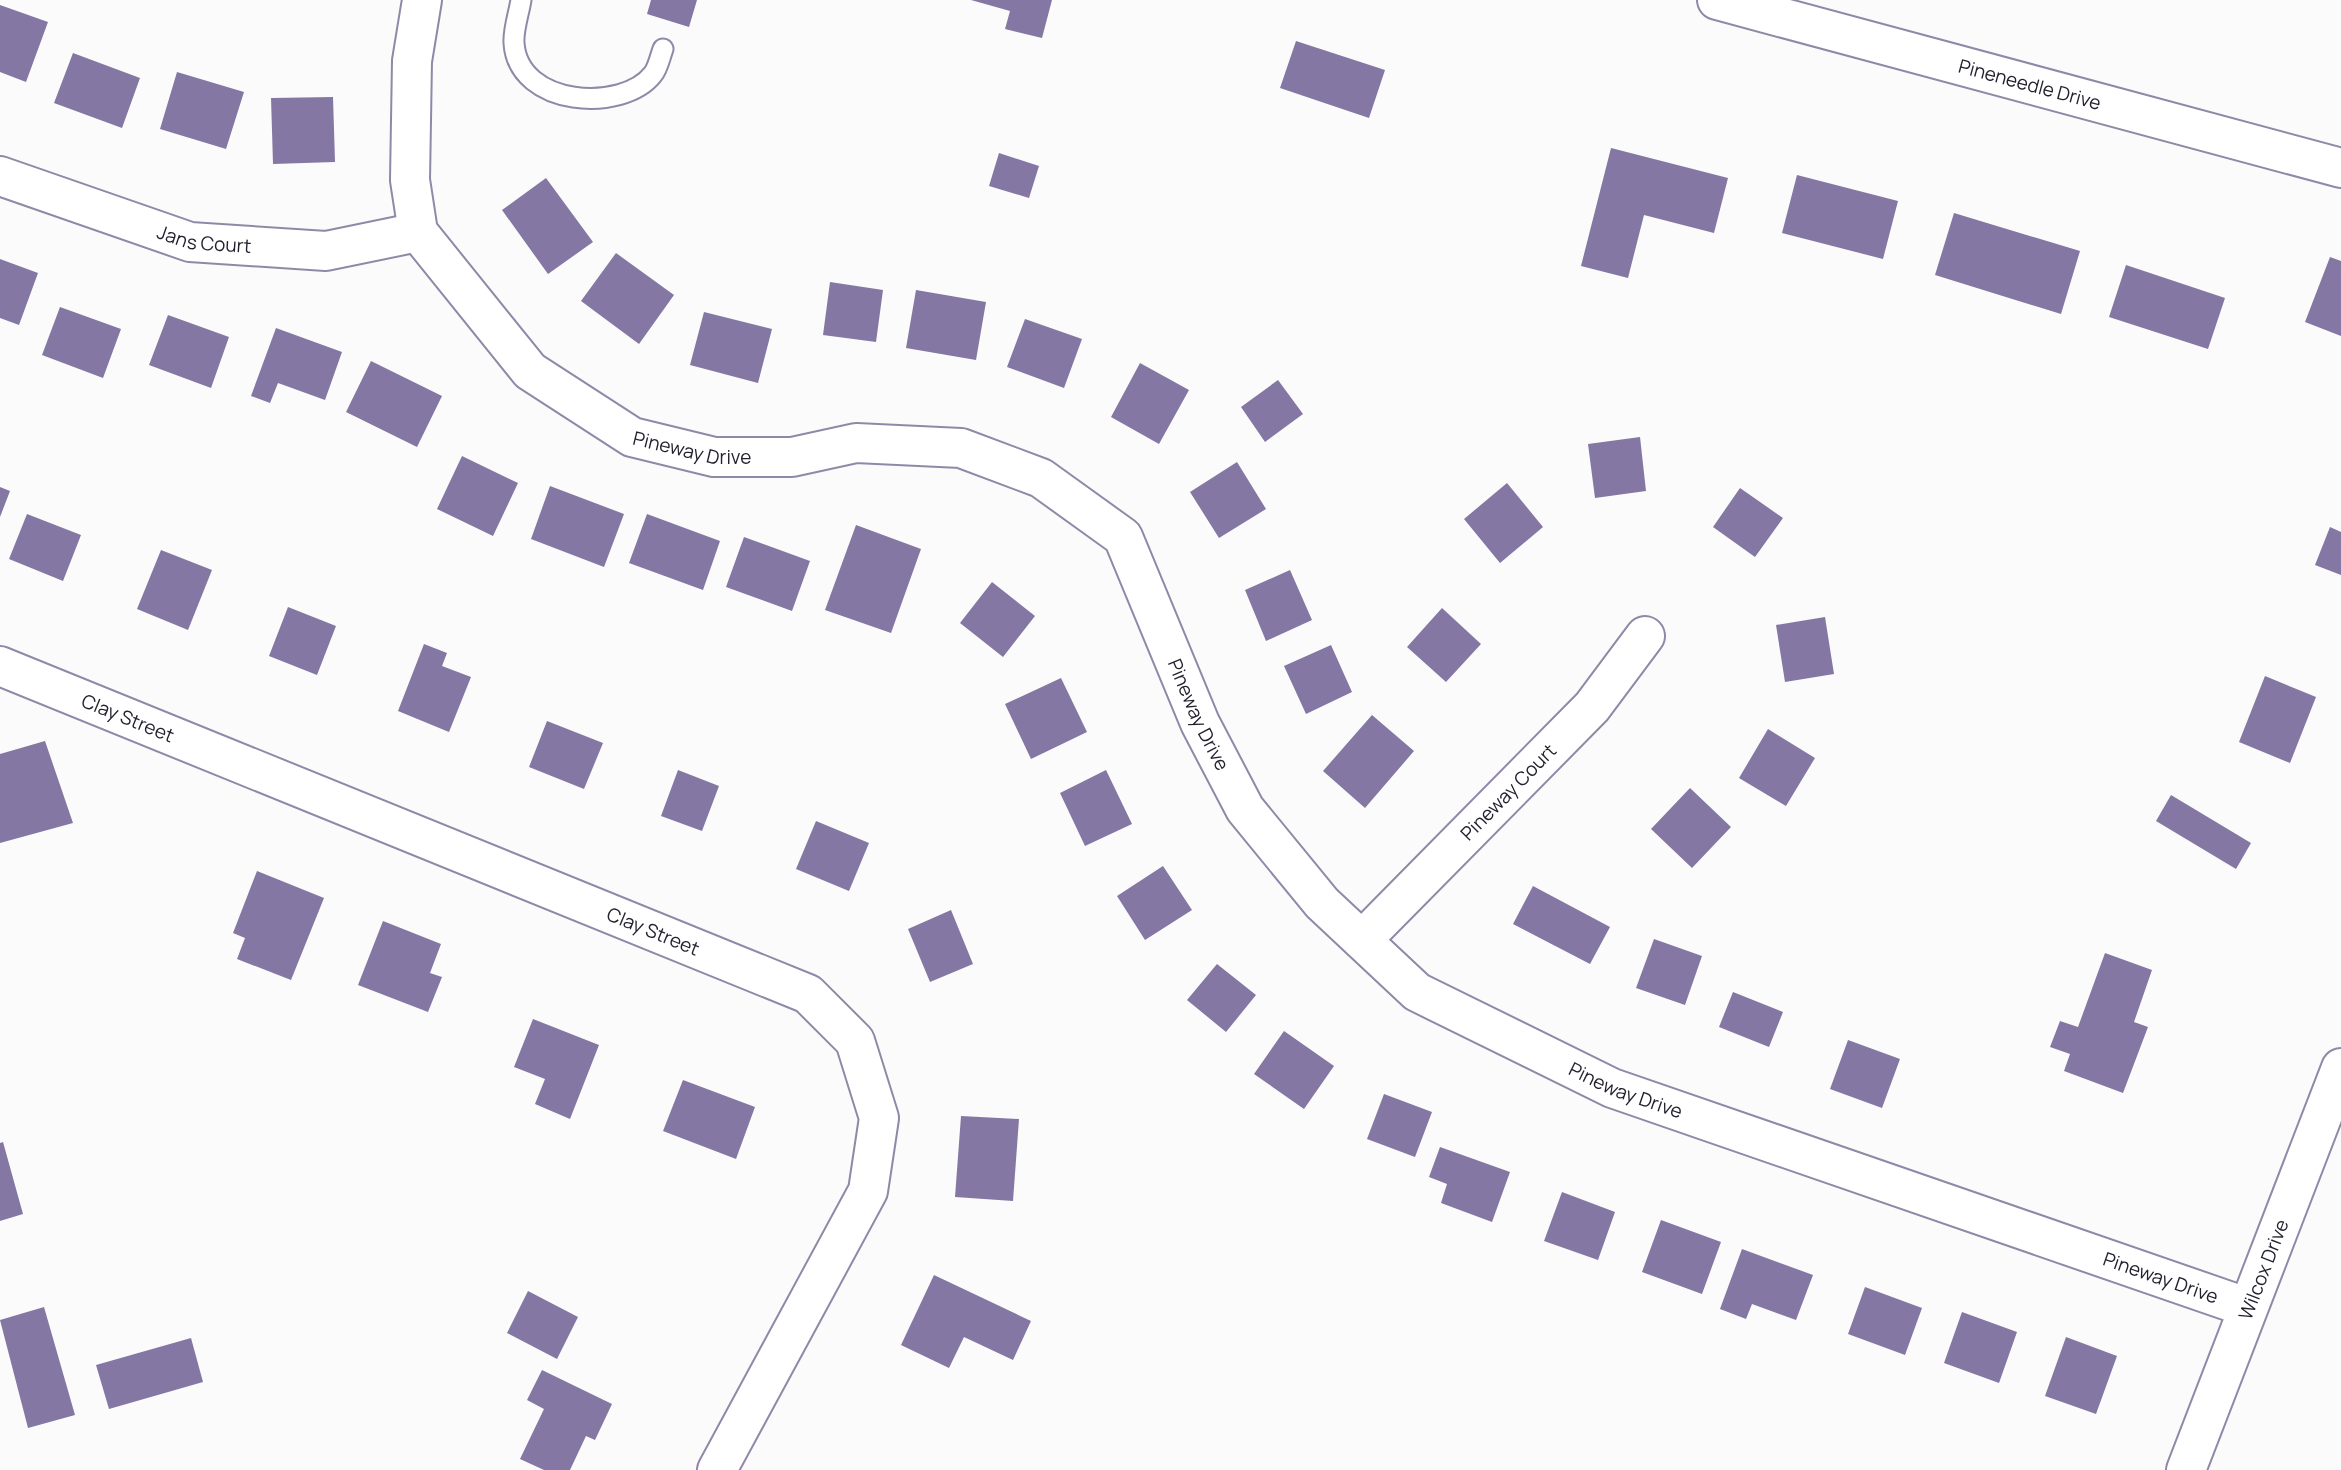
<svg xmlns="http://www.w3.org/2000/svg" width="2341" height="1470" font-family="Manrope,sans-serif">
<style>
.building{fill:#8477a3}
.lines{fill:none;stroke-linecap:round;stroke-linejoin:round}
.service-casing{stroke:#9188a8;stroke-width:23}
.minor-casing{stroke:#9188a8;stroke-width:42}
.tertiary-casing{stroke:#9188a8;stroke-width:42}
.service{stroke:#fff;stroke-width:19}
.minor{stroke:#fff;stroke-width:38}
.tertiary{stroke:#fff;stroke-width:38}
.labels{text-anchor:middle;stroke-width:5;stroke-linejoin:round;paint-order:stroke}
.street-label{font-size:19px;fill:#231f2c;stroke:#fff}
</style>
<rect width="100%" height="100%" fill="#fbfbfb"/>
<path class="building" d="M651 0H697L689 27 647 14Z
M971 0H1052L1042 38 1005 29 1010 11Z
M0 5 48 22 26 82 0 72Z
M1296 41 1385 70 1369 118 1280 88Z
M73 53 140 78 122 128 54 103Z
M177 72 244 92 226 149 160 129Z
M333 97 335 162 273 164 271 98Z
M1611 148 1728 178 1714 233 1644 215 1628 278 1581 266Z
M999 153 1039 166 1029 198 989 186Z
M1797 175 1898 201 1883 259 1782 233Z
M546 178 593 242 548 274 502 210Z
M1954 213 2080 251 2061 314 1935 275Z
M616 253 674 295 639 344 581 301Z
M2330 257 2341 261V336L2305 322Z
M0 259 38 273 19 325 0 318Z
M2126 265 2225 298 2208 349 2109 317Z
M830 282 883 290 876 342 823 335Z
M916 290 986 302 976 360 906 348Z
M60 307 121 329 103 378 42 355Z
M704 312 772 329 758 383 690 365Z
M168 315 229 337 211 388 149 365Z
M1025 319 1082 339 1064 388 1007 367Z
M276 328 342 352 325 400 278 383 270 403 251 396Z
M371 361 442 396 417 447 346 412Z
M1140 363 1189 390 1159 444 1111 417Z
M1278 380 1303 414 1265 442 1241 407Z
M1640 437 1646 491 1595 498 1588 444Z
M462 456 518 483 493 536 437 509Z
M1237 462 1266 509 1219 538 1190 492Z
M1507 483 1543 527 1500 563 1464 519Z
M550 486 624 514 604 567 531 539Z
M0 487 10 491 0 517Z
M1740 488 1783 518 1755 557 1713 527Z
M27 514 81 535 63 581 9 559Z
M647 514 720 541 703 590 629 563Z
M856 525 921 549 891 633 825 610Z
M2330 527 2341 532V575L2315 565Z
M744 537 810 561 792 611 726 587Z
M161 550 212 570 188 630 137 609Z
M1290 570 1312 620 1266 641 1245 590Z
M992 582 1035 616 1003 657 960 623Z
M288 607 336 626 317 675 269 656Z
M1442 608 1481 644 1446 682 1407 647Z
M1825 617 1834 674 1785 682 1776 625Z
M424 644 447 653 442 666 471 677 449 732 398 711Z
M1331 645 1352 692 1306 714 1284 666Z
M2265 676 2316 697 2290 763 2239 742Z
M1061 678 1087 732 1031 759 1005 704Z
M1372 715 1414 751 1365 808 1323 771Z
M547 721 603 743 584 789 529 767Z
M1768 729 1815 758 1786 806 1739 778Z
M45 741 73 823 0 843V754Z
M678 770 719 786 702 831 661 816Z
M1106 770 1132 824 1085 846 1060 793Z
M1690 788 1731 827 1692 868 1651 829Z
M2171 795 2251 843 2236 869 2156 821Z
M816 821 869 843 849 891 796 869Z
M1163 866 1192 910 1145 940 1117 896Z
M257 871 324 898 291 980 237 959 245 938 233 933Z
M1533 886 1610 927 1590 964 1513 924Z
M951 910 973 964 930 982 908 929Z
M383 921 441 944 430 973 442 977 428 1012 358 985Z
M1654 939 1702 956 1685 1005 1636 988Z
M2105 953 2152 970 2134 1022 2148 1027 2123 1093 2064 1071 2070 1054 2050 1047 2060 1021 2078 1027Z
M1217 964 1256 995 1226 1032 1187 1000Z
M1733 992 1783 1012 1769 1047 1719 1027Z
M533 1019 599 1045 570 1119 535 1104 545 1079 514 1067Z
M1284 1031 1334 1066 1304 1109 1254 1074Z
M1848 1040 1900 1059 1882 1108 1830 1089Z
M683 1080 755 1107 736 1159 663 1131Z
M1384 1094 1432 1112 1415 1157 1367 1139Z
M961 1116 1019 1119 1013 1201 955 1197Z
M3 1142 23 1214 0 1221V1143Z
M1440 1147 1510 1172 1492 1222 1441 1203 1447 1184 1429 1177Z
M1562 1192 1615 1212 1598 1260 1544 1241Z
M1661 1220 1721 1242 1702 1294 1642 1272Z
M1742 1249 1813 1275 1796 1320 1752 1304 1746 1319 1720 1309Z
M934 1275 1031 1321 1013 1360 964 1337 949 1368 901 1345Z
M1865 1287 1922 1308 1905 1355 1848 1334Z
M528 1291 578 1317 557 1359 507 1333Z
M44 1307 75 1415 28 1428 0 1320Z
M1962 1312 2017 1332 1999 1383 1944 1363Z
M2066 1337 2117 1356 2096 1414 2045 1396Z
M191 1338 203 1382 109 1409 96 1365Z
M542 1370 612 1404 595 1440 586 1436 570 1470H544L520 1459 544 1409 527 1400Z"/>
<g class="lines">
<defs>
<path id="service" d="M521 0C519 13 513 30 514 43 518 107 623 113 653 74 658 68 660 57 663 49"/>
<g id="minor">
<path id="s1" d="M422 0 412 61 410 180 418 232 530 371 632 437 714 457H792L856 443 961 448 1041 478 1123 537 1200 723 1245 809 1322 903 1417 992 1612 1088 2246 1307"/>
<path id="s2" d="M0 176 190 242 326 251 418 232"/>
<path id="s3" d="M0 666 808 994 855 1041 879 1118 868 1191 717 1470"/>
<path id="s4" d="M1362 940 1592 707 1645 636"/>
</g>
<g id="tertiary">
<path id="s5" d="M1717 0 2341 168"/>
<path id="s6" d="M2186 1470 2341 1068"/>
</g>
</defs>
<use href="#service" class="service-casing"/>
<use href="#minor" class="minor-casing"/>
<use href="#tertiary" class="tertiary-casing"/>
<use href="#service" class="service"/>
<use href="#minor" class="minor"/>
<use href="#tertiary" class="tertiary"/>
</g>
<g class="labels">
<g class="street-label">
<text dy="7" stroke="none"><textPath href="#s5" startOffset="324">Pineneedle Drive</textPath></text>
<text dy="7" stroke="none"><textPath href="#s2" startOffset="215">Jans Court</textPath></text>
<text dy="7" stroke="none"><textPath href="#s1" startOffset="595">Pineway Drive</textPath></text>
<text dy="7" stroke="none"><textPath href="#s1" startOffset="1246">Pineway Drive</textPath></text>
<text dy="7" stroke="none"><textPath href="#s3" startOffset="138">Clay Street</textPath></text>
<text dy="7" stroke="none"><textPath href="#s4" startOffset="208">Pineway Court</textPath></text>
<text dy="7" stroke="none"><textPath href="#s3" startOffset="705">Clay Street</textPath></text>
<text dy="7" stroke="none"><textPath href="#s1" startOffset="1834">Pineway Drive</textPath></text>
<text dy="7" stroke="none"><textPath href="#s6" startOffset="215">Wilcox Drive</textPath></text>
<text dy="7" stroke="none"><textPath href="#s1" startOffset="2401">Pineway Drive</textPath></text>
</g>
</g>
</svg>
